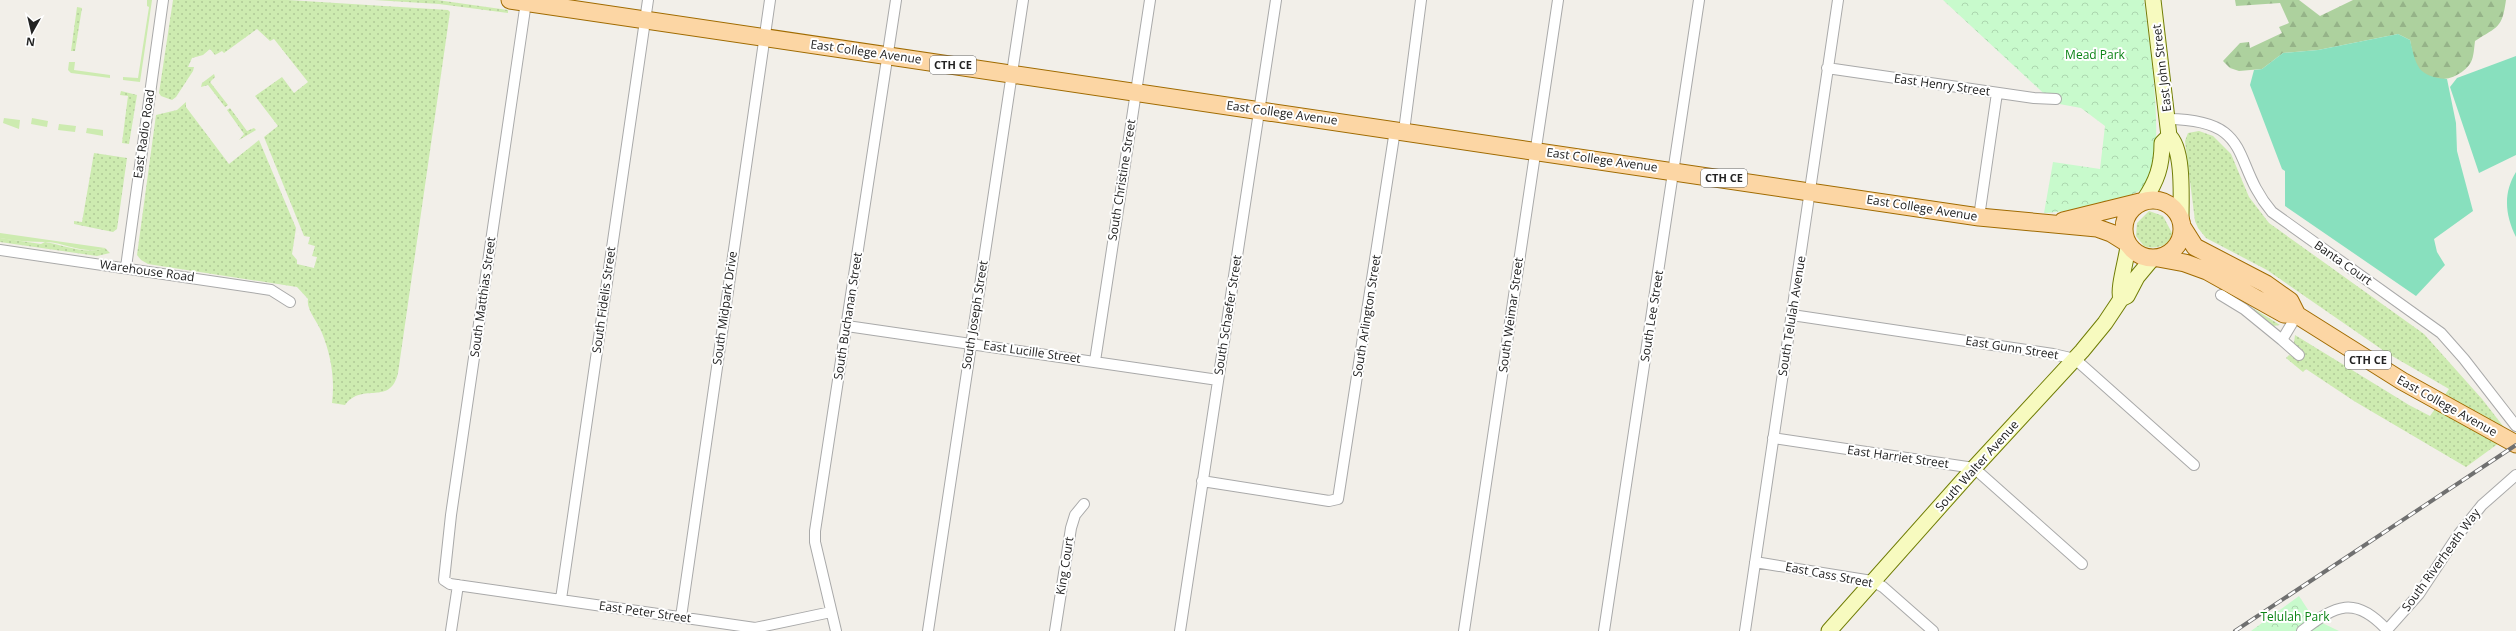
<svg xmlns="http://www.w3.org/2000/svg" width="2516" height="631" font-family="'Open Sans',sans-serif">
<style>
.grass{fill:url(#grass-dots)}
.forest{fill:url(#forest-firs)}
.park{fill:url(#park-crowns)}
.garden{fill:#cdebb0}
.pitch{fill:#88e0be}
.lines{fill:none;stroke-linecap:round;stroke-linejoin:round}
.street-casing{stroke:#a9a9a9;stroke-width:12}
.secondary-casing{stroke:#707d05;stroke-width:17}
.primary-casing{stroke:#a06b00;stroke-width:19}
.street{stroke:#fff;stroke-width:10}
.secondary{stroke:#f7fabf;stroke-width:15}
.primary{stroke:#fcd6a4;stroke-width:17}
.rail-casing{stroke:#707070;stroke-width:4}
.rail{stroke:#fff;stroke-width:2.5;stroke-dasharray:8;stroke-linecap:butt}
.labels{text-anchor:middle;stroke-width:4;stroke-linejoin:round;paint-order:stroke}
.shield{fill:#fff;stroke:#646464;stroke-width:1}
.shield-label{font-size:11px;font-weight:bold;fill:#222}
.street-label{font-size:12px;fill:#222;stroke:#fff}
.park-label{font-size:12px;fill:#0c8416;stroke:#fff}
</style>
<defs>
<pattern id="grass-dots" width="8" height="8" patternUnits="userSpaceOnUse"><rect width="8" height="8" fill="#cdebb0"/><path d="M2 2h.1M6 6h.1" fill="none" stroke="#b0c997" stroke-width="1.8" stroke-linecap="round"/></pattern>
<pattern id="forest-firs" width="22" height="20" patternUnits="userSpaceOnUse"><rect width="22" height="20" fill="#add19e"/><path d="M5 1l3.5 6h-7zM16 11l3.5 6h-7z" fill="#95b388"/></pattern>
<pattern id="park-crowns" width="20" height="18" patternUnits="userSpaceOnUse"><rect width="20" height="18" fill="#c8facc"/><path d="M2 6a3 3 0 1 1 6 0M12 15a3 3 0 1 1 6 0" fill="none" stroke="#acd6af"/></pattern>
</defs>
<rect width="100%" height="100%" fill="#f2efe9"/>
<path class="grass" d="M173 0H288L448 10 450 12 398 373C390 407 363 381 345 405L332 403C335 379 331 355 322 333 318 322 306 310 308 299L297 287 148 264 141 260 137 255 156 115 177 110 186 102V107L229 164 259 140 296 228 292 254 297 260V264L314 268 317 257 312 256 315 246 308 244 310 237 304 236 264 137 278 126 255 96 282 77 294 93 308 82 274 39 270 41 257 29 224 53 222 51 215 55 210 49 203 55 192 58 188 67H194L193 71 176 97 172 100 161 96 159 93Z
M374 0H437L508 10V13L439 4Z
M77 7 82 8 75 51H71Z
M214 74 215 77 210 82 228 105 225 107 208 85 201 87 202 83Z
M121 91 137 95 129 144 122 143 128 96 120 95Z
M230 108 247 131 254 128 256 130 239 140 244 134 227 110Z
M2199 131 2213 136 2231 154 2249 197 2269 223 2424 334 2482 399 2510 435 2466 467 2354 401 2306 369 2303 372 2286 358 2289 355 2298 359 2304 352 2294 343 2295 335 2409 405 2430 416 2449 389 2387 353 2267 270 2206 238 2198 228 2195 221 2185 141 2188 133Z
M94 153 127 158 117 229 113 232 74 224V221L82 222Z
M2149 211 2163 216 2172 233C2171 246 2155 250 2144 246L2136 236 2137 223Z
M0 238 41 244 45 242C64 245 85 255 105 248L110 253 97 256 0 242Z
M2251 307 2280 325 2273 326Z"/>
<path class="forest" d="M2235 0H2299L2320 16 2353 0H2506C2502 29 2498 26 2475 41 2474 48 2474 56 2471 62 2462 79 2431 87 2419 70 2413 61 2412 50 2410 40L2398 34 2318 50 2283 53 2262 69 2239 71 2230 68 2223 61 2240 43 2249 42 2250 48 2282 33 2279 27 2289 23 2280 3 2236 6Z"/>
<path class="park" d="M1943 0H2144C2148 38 2170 162 2143 188 2128 202 2065 212 2044 213L2053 162 2100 169 2105 126 2081 108 2054 103Z
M2299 596 2314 619 2339 631H2251Z"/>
<path class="garden" d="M147 0H152L140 82 123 80V77L138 78 149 7 147 6Z
M69 62H75L74 70 110 75V78L71 73 68 70Z
M4 118 20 120 19 129 3 123Z
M32 118 48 121 47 127 31 124Z
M59 124 76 126 75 132 58 130Z
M87 128 103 130V136L86 133Z
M0 233 105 248C84 255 66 243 47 242 32 242 16 241 0 238Z"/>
<path class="pitch" d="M2398 34 2410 40C2416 65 2417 77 2447 79L2456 123 2457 151 2473 211 2434 239 2437 252 2445 265 2416 296 2285 206V171L2282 169 2250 85 2254 70 2262 69 2283 53 2318 50Z
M2516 56V155L2479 173 2450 87 2457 78Z
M2516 172V237C2505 215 2503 193 2516 172Z"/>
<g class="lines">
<defs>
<path id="street" d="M526 2 451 515 444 580 450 584 755 628 831 612
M1827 68 2034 98 2056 99
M2168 119C2256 120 2230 163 2272 212L2441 333 2464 359 2516 426
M1404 131 1421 0
M1979 217 1997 93
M0 250 271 290 290 302
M126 267 163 0
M2221 295 2244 309 2282 340 2297 315
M1792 315 2053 354 2075 359 2194 465
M847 326 1218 380
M2282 340 2299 355
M1095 361 1150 0
M1773 438 1974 468 2082 564
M1202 481 1329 501 1338 499 1395 130
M1755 562 1872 581 1883 587 1933 631
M561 599 648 0
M681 617 770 0
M451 631 458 585
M836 631 815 542V531L896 0
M928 631 1023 0
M1055 631 1071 528 1075 515 1084 504
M1180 631 1276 0
M1464 631 1558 0
M1604 631 1699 0
M1745 631 1838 0
M2302 631C2336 605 2355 595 2387 630
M2386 631 2419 594 2458 535 2482 505 2516 475"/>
<path id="secondary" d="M2169 136C2184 149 2181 198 2181 219
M2144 200C2157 181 2162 166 2162 143L2169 136 2153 0
M2121 299C2117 290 2127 258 2128 246
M1829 631 1974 468 2082 351 2105 323 2121 299 2127 296 2137 277 2152 259"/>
<path id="primary" d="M510 0 1979 217 2097 228 2111 233 2127 243
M2124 229a29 29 0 1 1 58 0a29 29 0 1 1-58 0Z
M2063 221 2140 202
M2183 228 2195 247 2266 284 2290 301 2297 315
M2158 258 2185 263 2207 271 2284 314 2297 315 2402 381 2516 444"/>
</defs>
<use href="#street" class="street-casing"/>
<use href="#secondary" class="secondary-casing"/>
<use href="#primary" class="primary-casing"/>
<use href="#street" class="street"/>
<use href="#secondary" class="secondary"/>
<use href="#primary" class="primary"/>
<defs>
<path id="rail" d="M2235 631 2516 445"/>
</defs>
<use href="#rail" class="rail-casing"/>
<use href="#rail" class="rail"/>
</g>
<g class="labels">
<g class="shield">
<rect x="930" y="56" width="46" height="18" rx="3"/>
<rect x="1701" y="169" width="46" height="18" rx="3"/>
<rect x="2345" y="351" width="46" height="18" rx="3"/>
</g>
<g class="shield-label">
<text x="953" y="69">CTH CE</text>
<text x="1724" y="182">CTH CE</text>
<text x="2368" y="364">CTH CE</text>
</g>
<g class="street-label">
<text transform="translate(866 52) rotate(8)" y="4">East College Avenue</text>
<text transform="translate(2162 68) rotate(-97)" y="4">East John Street</text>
<text transform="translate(1942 85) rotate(8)" y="4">East Henry Street</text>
<text transform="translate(1282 113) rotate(8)" y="4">East College Avenue</text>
<text transform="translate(144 134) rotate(-82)" y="4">East Radio Road</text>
<text transform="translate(1602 160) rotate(8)" y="4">East College Avenue</text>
<text transform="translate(1122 180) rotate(-81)" y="4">South Christine Street</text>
<text transform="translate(1922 208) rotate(9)" y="4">East College Avenue</text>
<text transform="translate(2343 263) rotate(35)" y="4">Banta Court</text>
<text transform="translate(147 271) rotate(8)" y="4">Warehouse Road</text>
<text transform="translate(483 297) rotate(-82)" y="4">South Matthias Street</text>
<text transform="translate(604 300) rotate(-82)" y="4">South Fidelis Street</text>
<text transform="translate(725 308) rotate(-82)" y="4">South Midpark Drive</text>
<text transform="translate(975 315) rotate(-81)" y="4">South Joseph Street</text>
<text transform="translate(1228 315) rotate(-81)" y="4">South Schaefer Street</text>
<text transform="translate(1511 315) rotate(-82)" y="4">South Weimar Street</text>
<text transform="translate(848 316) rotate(-81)" y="4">South Buchanan Street</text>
<text transform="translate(1367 316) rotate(-81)" y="4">South Arlington Street</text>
<text transform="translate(1652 316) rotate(-81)" y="4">South Lee Street</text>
<text transform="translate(1792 316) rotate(-81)" y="4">South Telulah Avenue</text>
<text transform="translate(2012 348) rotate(9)" y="4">East Gunn Street</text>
<text transform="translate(1032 352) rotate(8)" y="4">East Lucille Street</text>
<text transform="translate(2447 406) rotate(29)" y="4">East College Avenue</text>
<text transform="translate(1898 457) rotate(8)" y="4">East Harriet Street</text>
<text transform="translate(1977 466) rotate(-48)" y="4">South Walter Avenue</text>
<text transform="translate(2441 560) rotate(-54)" y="4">South Riverheath Way</text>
<text transform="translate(1065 566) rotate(-81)" y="4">King Court</text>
<text transform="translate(1829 575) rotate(11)" y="4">East Cass Street</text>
<text transform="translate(645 612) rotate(8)" y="4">East Peter Street</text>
</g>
<g class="park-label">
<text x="2095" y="59">Mead Park</text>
<text x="2295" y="621">Telulah Park</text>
</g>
</g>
<g transform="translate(32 32) rotate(188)" stroke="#ffffff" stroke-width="3" paint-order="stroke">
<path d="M0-3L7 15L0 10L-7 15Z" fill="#222222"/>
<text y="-6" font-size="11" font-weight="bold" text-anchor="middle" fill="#222222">N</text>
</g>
</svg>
